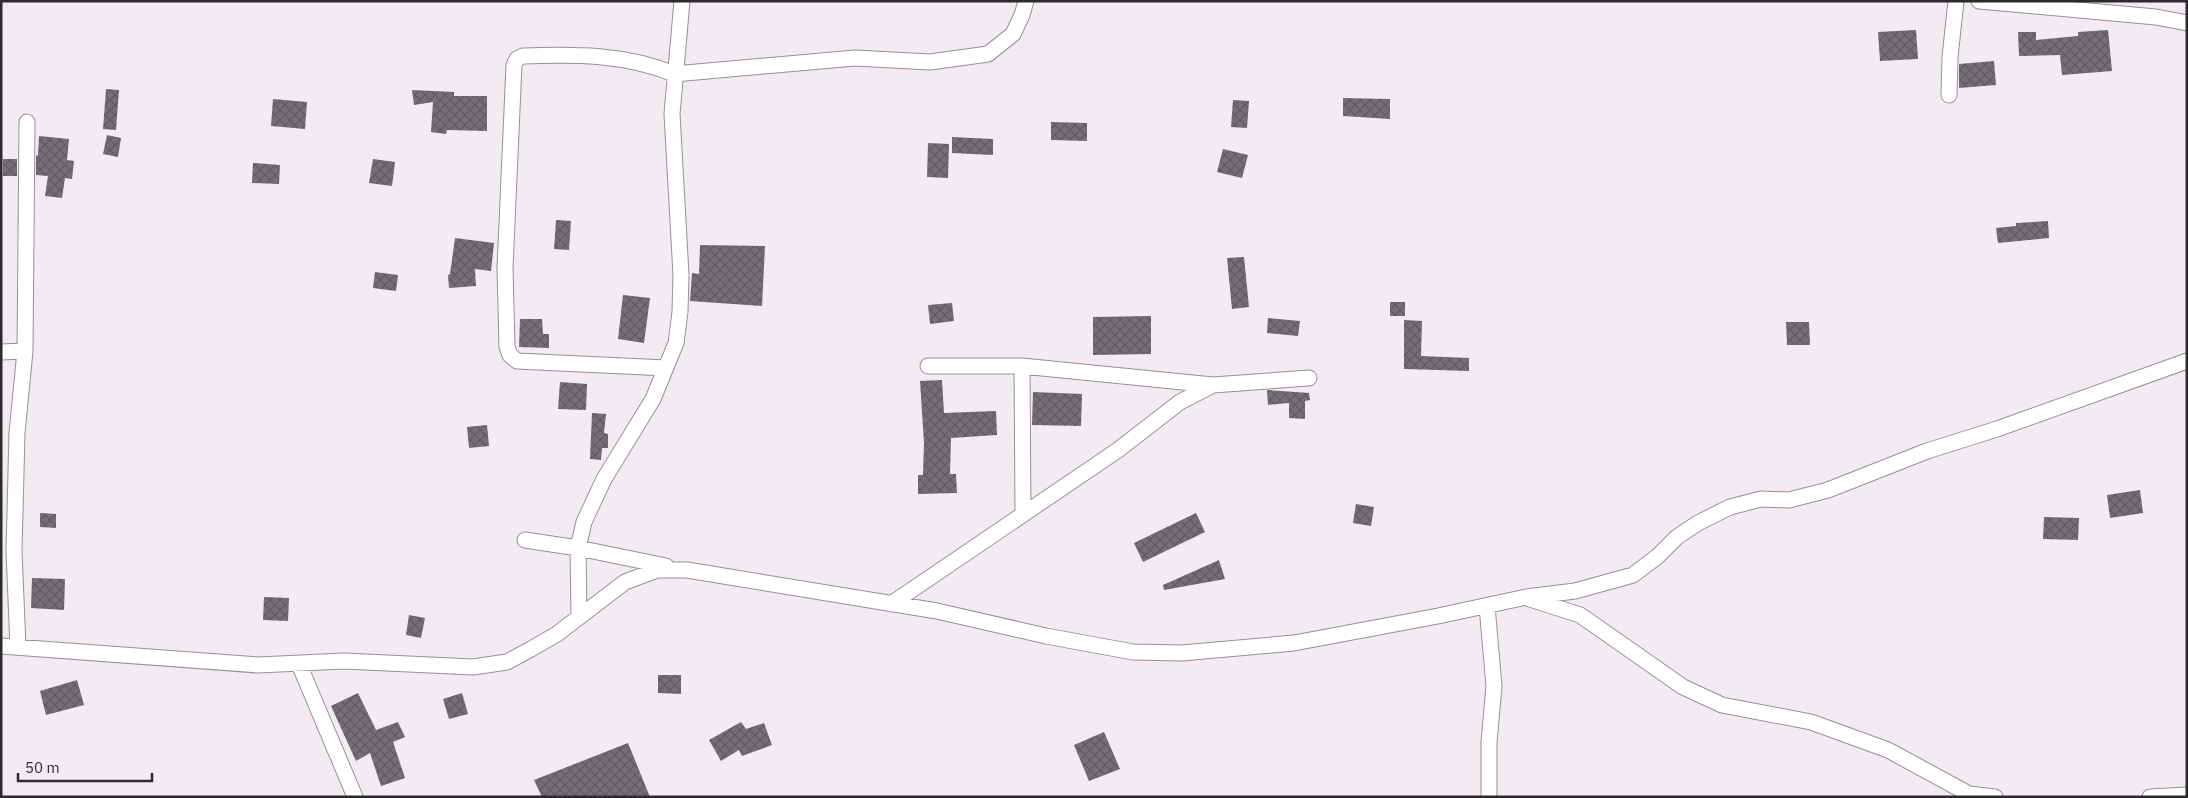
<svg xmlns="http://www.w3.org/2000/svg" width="2188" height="798" font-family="'IBM Plex Sans',sans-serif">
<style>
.building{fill:url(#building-cross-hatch)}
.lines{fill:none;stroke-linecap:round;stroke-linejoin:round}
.street-casing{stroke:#969197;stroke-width:17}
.street{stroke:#fff;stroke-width:15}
</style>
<defs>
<pattern id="building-cross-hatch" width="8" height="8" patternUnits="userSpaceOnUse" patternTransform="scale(1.25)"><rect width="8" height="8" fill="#756f75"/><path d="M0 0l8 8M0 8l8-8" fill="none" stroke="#605b60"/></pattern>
</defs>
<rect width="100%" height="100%" fill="#f2ebf2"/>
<path class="building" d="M1916 30 1918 59 1880 61 1878 32Z
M2108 30 2112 71 2062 75 2060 55 2019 56 2018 32H2036V40L2078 36V32Z
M1994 61 1996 85 1959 88V64Z
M106 89 119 90 116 130 103 129Z
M412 90 454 92V96H487V131L447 130 446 134 431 132 433 102 414 105Z
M1343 98 1390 99V119L1343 116Z
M273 99 307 102 305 129 271 126Z
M1233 100 1249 101 1247 128 1231 127Z
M1051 122 1087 123V141L1051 140Z
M107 135 121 138 118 157 103 154Z
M39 136 69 139 67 160 74 161 72 179 65 178 62 198 45 196 48 176 36 175V156L38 155Z
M952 137 993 139V155L952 153Z
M928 143 949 144 948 178 927 177Z
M1223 149 1248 155 1242 178 1217 172Z
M3 159H17V176H3Z
M373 159 395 162 392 186 369 183Z
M253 163 280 165 279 184 252 183Z
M556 220 571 221 569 250 554 249Z
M2048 221 2049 238 1998 243 1996 228 2016 226V223Z
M455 238 494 243 491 271 475 269 476 286 449 288 448 275 450 274Z
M700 245 765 246 762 306 690 301 692 273 699 274Z
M1244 257 1249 307 1232 309 1227 258Z
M375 272 398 275 396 291 373 288Z
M623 295 650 298 644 343 618 339Z
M1390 302H1405V316H1390Z
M952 303 954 321 930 324 928 305Z
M1151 316V354L1093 355V317Z
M1268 318 1300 321 1298 336 1267 333Z
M520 319H542L543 334H549V348L519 347Z
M1404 320 1422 321 1421 356 1469 358V371L1404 369Z
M1786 322H1809L1810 345H1787Z
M942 380 944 413 996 411 997 435 951 438 950 474H956L957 493 918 494V475H923L924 443 920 381Z
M560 382 587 384 586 410 558 409Z
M1267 390 1309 393 1310 400 1305 401V419L1289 418V403L1268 405Z
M1033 392 1082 394 1081 426 1032 425Z
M592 413 606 414 604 433 608 434V448H602L601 460 590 459Z
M487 425 489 446 469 448 467 427Z
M2140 490 2143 513 2110 518 2107 495Z
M1356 504 1374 507 1371 526 1353 523Z
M40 513 56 514V528L40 527Z
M1196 513 1205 532 1143 562 1134 543Z
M2044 517 2079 518 2078 540 2043 539Z
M1219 560 1225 579 1164 590 1163 585Z
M32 578 65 579 64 610 31 608Z
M264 597 289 598 288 621 263 620Z
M409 615 425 618 421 638 406 635Z
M658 675H681V694L658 693Z
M77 680 84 705 46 715 40 691Z
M358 693 376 730 398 722 405 737 393 742 405 778 381 786 370 753 356 761 331 706Z
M462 693 468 714 449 719 443 699Z
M741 722 746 729 764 723 772 745 742 756 739 750 721 761 709 740Z
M1104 732 1120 769 1089 781 1074 745Z
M628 743 650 797H542L534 780Z"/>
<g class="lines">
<defs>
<path id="street" d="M1979 1 2156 17 2187 23
M1949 95 1950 57 1956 1
M1 352 25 351
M928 366H1022L1213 385
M1022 366 1023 514
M666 368 517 361 510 355 507 347 505 268 514 65 517 59 523 56C574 54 626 54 674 74L855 58 930 62 988 54 1013 34 1022 15 1026 1
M525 540 578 548 666 566
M1530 599 1580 615 1683 687 1722 705 1811 722 1888 750 1969 794 1995 797
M891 604 1118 450 1180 402 1213 385 1309 378
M1487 606 1494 686 1489 742V797
M579 616 578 548 584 522 604 479 653 399 676 343 680 312 681 275 672 114 682 1
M1 646 258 665 344 661 473 667 507 662 531 649 557 634 625 582 657 570H687L937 611 1046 636 1133 652 1182 653 1294 643 1438 616 1526 597 1575 591 1633 575 1658 556 1677 537 1698 523 1730 507 1761 499 1789 500 1828 490 1927 451 1997 429 2187 361
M18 647 14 551 17 433 25 351 27 122
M299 664 355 797
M2150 797 2187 795"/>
</defs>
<use href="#street" class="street-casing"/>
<use href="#street" class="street"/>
</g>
<rect width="2188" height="798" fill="none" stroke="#2c2a2d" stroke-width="5"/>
<path d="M18 773v8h134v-8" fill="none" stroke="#2c2a2d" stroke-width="2.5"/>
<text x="25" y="773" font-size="15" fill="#2c2a2d" stroke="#f2ebf2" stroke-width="4" paint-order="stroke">50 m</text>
</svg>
